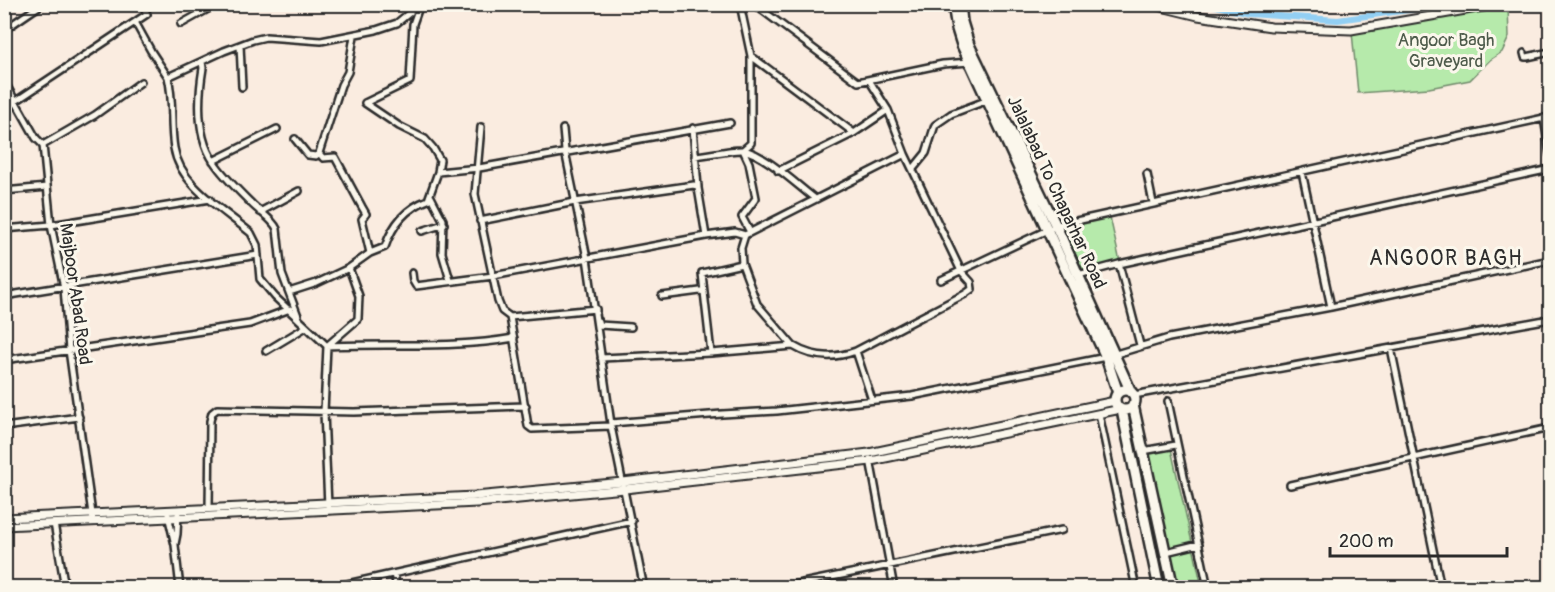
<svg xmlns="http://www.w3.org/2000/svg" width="1555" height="592" font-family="Pangolin,sans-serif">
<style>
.green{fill:#b6eaab;stroke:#708a6b;stroke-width:1.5}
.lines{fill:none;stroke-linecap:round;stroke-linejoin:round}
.canal{stroke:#92cff3;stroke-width:6}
.minor-casing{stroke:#2b2b2b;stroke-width:10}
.tertiary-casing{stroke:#2b2b2b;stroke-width:11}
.primary-casing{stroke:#2b2b2b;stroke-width:14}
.minor{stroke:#fbf7ec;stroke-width:5}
.tertiary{stroke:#fbf7ec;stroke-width:7}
.primary{stroke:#fbf7ec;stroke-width:9}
.labels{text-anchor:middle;stroke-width:6;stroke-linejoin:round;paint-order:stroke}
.park-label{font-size:18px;fill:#4e5b4b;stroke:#fbf7ec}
.street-label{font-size:18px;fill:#2b2b2b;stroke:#fbf7ec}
.quarter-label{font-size:21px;letter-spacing:1.5px;fill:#2b2b2b;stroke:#fbf7ec}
</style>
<rect width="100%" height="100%" fill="#faece0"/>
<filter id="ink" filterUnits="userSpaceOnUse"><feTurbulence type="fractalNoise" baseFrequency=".0167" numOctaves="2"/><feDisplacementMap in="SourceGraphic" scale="12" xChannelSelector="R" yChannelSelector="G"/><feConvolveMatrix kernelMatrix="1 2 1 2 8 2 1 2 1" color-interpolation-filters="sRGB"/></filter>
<g filter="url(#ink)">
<path class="green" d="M1508 6 1509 37 1502 52 1490 60 1470 80 1429 88 1358 93 1352 32Z
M1110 217 1120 262 1079 271 1061 228Z
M1171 449 1202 587H1177L1149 452Z"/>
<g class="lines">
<path class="canal" d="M1209 4 1249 14 1338 20 1450 4"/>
<defs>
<path id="minor" d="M740 4 751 56V143L743 150 749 163 756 198 742 217 750 232
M754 4 858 82 943 64 970 62
M135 22 147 14 142 4
M181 24 217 4
M4 30 42 4
M240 45 242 87
M1524 53 1525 57H1527L1550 52
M751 56 854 133 888 110
M202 62 203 68C198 98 196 136 214 162 224 177 238 190 251 203 259 212 272 218 277 229L282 274 298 316
M869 80 888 110 905 154
M4 81 36 138 43 145 51 225 64 288 69 350 93 521
M365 103 410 81 413 24 419 7
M4 109 135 22 151 51 168 77
M481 127 475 194 498 301 502 311 510 317 528 426 532 429 611 426 644 588
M693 128 698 187
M563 129 565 151 587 258 611 424
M295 139 308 155 316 156 319 153 341 85 348 72 354 36
M43 145 95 115 141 82
M319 153 323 158 335 157 362 207 366 214 362 219 370 253
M695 156C707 155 733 149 743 150 763 153 797 185 814 198
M213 161 277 129
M913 169 926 153 935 125 951 114 988 100
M778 171 854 133
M438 172 479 168 730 123
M1302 172 1331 307
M1147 174 1153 203
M4 191 47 187
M431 197 443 220 442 253 450 280
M260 212 299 191
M480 221 575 202 694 185 698 188 706 236
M4 229 51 225 210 199
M422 231 444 224
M1119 264 1140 345
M412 273 413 281 416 286 493 276 706 236 735 232 745 235 905 154 961 271 971 282 972 289 965 294 856 351C834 359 813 358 793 346
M1078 275 1119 264 1550 169
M941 280 1058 225 1544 118 1550 155
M289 292 317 283 349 268
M704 292 711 353
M4 296 258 255
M662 296 700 291 704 292 702 273 742 264
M510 317 596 309V312
M598 321 599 325 631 327
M327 346 358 319 359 296 349 268 370 253 385 247C392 226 406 208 428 200L438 172 440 160 433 148 425 139 399 126 365 103
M327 346C389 343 452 349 514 338
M1391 348 1441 588
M266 351 306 327
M856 351 872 400
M601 358 711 353 793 346 757 304 742 264 741 248 745 235
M4 360 250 324 290 309
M1134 395 1550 319
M1168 401 1208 588
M1099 414 1136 588
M611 423 722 414 777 411 912 396 1106 357 1169 338 1331 307 1550 260
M4 427 79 417
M1143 451 1176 445
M870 459 894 588
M1290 485 1550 428
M328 506 324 412 327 346 275 297 260 279 257 245 251 233C223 209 180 186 174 148 170 124 174 101 168 77L224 51 253 40 266 37 321 41 376 30 397 23 420 4
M209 509 210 421 212 413 217 409 354 412 526 406
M168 515 175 545 180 588
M54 523 65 588
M175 544 177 534 178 514
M1166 552 1199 544
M394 574 397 588
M329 588 632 521
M778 588 1062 530"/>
<path id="tertiary" d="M1149 4 1198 16 1271 27 1351 30 1500 4
M4 518 475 496 623 482 869 453 1115 401
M4 526 477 503 625 489 871 461 1121 409"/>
<path id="primary" d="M953 4 957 29 962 45 1106 357 1118 393
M960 4 962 22 969 45 1056 226 1131 392
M1115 400a10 10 0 1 1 20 0a10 10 0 1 1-20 0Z
M1133 405 1173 588
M1122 410 1159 588"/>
</defs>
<use href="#minor" class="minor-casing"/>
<use href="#tertiary" class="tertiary-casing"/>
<use href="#primary" class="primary-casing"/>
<use href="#minor" class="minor"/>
<use href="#tertiary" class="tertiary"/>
<use href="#primary" class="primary"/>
</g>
</g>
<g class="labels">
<g class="park-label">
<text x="1446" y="46">Angoor Bagh<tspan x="1446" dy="21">Graveyard</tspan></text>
</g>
<g class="street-label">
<text transform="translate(1057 192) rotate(65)" y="6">Jalalabad To Chaparhar Road</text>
<text transform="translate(76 294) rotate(82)" y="6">Majboor Abad Road</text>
</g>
<g class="quarter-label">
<text x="1446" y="265">ANGOOR BAGH</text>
</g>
</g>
<rect width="1555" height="592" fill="none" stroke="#fbf7ec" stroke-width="24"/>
<rect x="12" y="12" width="1531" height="568" fill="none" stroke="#2b2b2b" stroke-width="2" filter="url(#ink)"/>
<path d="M1330 547v9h177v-9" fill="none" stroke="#2b2b2b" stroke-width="3"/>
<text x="1339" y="547" font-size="18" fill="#2b2b2b" stroke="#fbf7ec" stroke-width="4.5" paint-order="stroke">200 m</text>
</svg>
